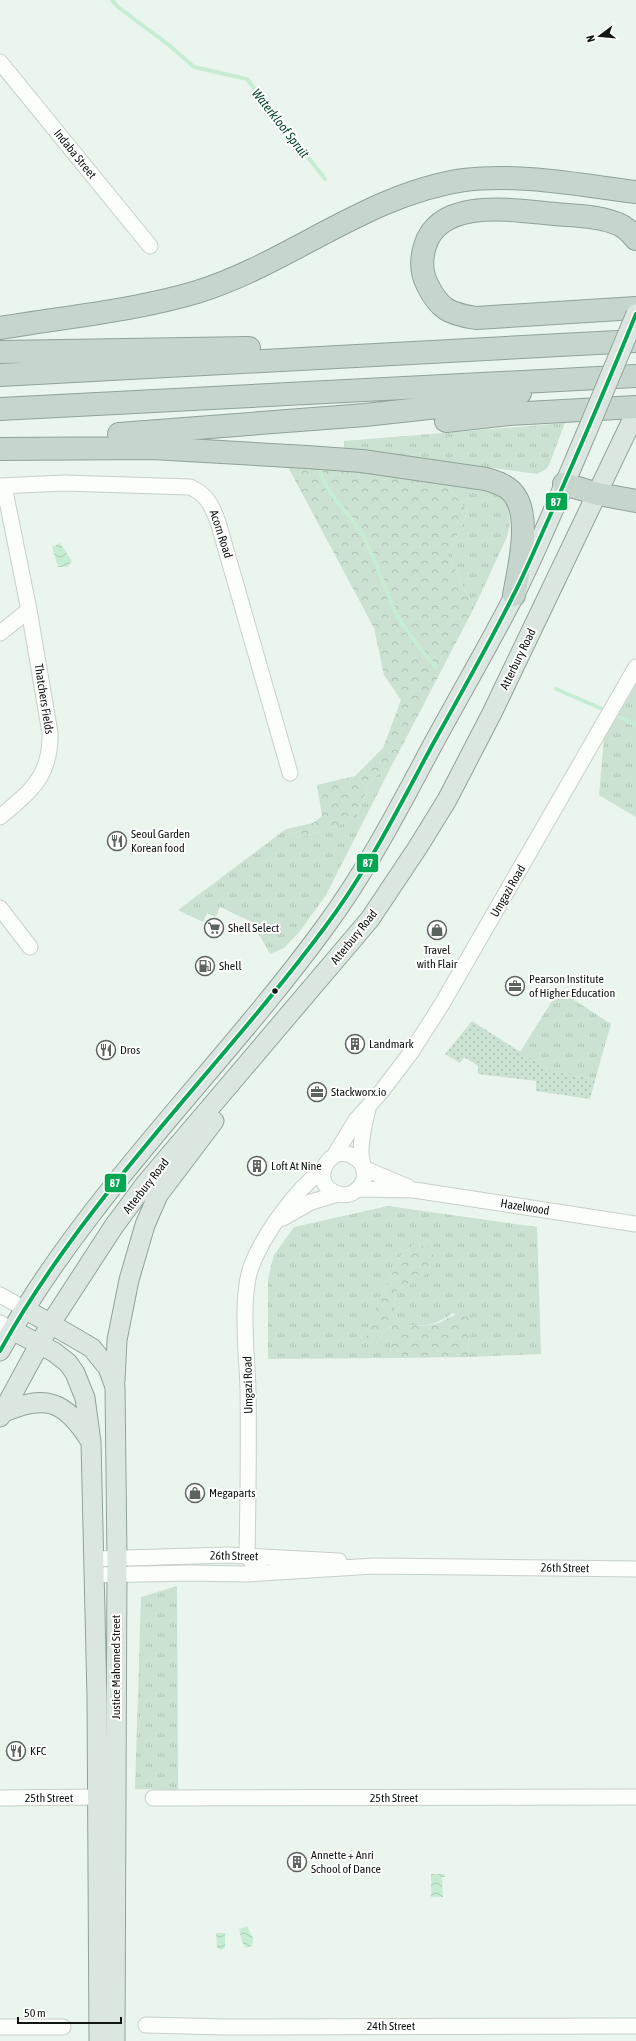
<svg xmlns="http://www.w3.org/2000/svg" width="636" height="2041" font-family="'Asap Condensed',sans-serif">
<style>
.grass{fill:url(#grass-tufts)}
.forest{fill:url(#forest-crowns)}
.park{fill:url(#park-dots)}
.water{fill:url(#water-waves)}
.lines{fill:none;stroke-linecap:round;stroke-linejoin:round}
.stream{stroke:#c6edd3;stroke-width:4}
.minor-casing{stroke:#c7d0c9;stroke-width:17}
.major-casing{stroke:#90a398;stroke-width:21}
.highway-casing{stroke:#90a398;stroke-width:24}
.minor{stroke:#fcfefc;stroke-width:15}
.major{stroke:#dce6e0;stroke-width:19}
.highway{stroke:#c6d6cd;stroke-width:22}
.major-bridge-casing{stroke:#90a398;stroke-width:21;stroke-linecap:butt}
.major-bridge{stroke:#dce6e0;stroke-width:19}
.bus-1-casing{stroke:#fff;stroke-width:7}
.bus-1{stroke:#00a651;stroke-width:4}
.bus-dot{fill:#101612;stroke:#fff;stroke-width:1.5}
.labels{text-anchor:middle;stroke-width:4;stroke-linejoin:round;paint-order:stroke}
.street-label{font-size:12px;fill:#101612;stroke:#fff}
.poi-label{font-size:12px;fill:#101612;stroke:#fff;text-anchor:start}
.water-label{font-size:13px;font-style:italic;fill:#074527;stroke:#fff}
.line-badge{stroke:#fff;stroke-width:1.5}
.badge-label{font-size:11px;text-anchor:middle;font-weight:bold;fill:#fff}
</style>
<defs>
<pattern id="grass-tufts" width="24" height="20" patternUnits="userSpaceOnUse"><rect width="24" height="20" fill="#cbe2d2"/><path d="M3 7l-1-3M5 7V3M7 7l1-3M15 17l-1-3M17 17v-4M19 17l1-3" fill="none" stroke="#adc1b3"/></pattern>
<pattern id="forest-crowns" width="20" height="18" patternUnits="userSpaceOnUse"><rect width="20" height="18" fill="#cbe2d2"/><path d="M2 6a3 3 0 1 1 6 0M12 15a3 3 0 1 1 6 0" fill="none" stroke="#adc1b3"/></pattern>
<pattern id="park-dots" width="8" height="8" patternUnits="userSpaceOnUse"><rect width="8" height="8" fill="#cbe2d2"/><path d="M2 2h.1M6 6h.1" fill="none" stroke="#adc1b3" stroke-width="1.8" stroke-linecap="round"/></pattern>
<pattern id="water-waves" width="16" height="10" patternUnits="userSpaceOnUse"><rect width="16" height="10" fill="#c6edd3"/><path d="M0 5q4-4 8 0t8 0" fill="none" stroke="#a9cab4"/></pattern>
</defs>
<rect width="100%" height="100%" fill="#eaf5ed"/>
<path class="grass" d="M565 423 549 465 546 469 537 474 344 448V441Z
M443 480C479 486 521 487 507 537L474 608 448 555 468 512Z
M636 684V817L599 795 604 739Z
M391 767 326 895 301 930 284 948 270 954 252 922 220 907 216 917 207 913 203 922 178 910 286 829 297 837C314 835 351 825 359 809 372 784 361 782 391 767Z
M559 990 611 1024 595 1080 549 1070 520 1052Z
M388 1206 537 1227 541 1354 469 1357 467 1346 473 1325 453 1313C432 1327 427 1326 402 1325 394 1314 393 1304 396 1291L416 1282 415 1244 402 1253 377 1305 376 1344 386 1329 393 1327 390 1348 393 1358 268 1359V1279L274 1255 294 1227Z
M177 1586 178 1790 135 1789 141 1597Z"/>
<path class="forest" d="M323 464 443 480 468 512 448 555 474 608 391 767C361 782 372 784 359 809 351 825 314 835 297 837L286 829 313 823 322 816 317 785 355 776 383 748 401 700 384 675 374 628 288 467Z
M415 1244 430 1248 435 1258V1266L416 1282 396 1291C393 1304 394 1314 402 1325 413 1325 425 1327 435 1324 448 1321 448 1314 465 1313L473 1325 467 1346 469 1357 393 1358 390 1348 392 1327 386 1329 376 1344 365 1341 377 1305 402 1253Z"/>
<path class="park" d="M472 1021 549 1070 595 1080 590 1099 536 1091V1081L478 1074V1066L464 1057 460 1063 445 1054Z"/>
<path class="water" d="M60 543 72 561 67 567H58L52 547Z
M431 1874H445V1877H442L443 1897H431Z
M247 1926 253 1938 252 1946 246 1948 242 1942 239 1929Z
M216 1933H225V1948L221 1950 217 1948Z"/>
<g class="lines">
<path class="stream" d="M112 0 118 7 169 45 194 67 247 79 325 179
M320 469C325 494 348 511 361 532 374 555 382 581 392 605 403 628 419 648 436 667
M556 689 607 711
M613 714 636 725"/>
<defs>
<path id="minor" d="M0 62 150 246
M0 486 64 483 190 487C207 494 212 506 218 522L290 773
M0 633 29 610
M0 817C31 791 51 776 50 733L29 610 4 486
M0 908 30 947
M334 1156 356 1120 381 1092 412 1051 442 1004 636 667
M362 1164C336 1133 306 1179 334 1192 340 1195 346 1196 352 1193 358 1190 362 1185 364 1179 366 1171 361 1161 361 1152 361 1137 364 1124 368 1109
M363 1168 408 1187
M358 1189 414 1190 636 1224
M283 1218 311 1202 338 1194
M0 1295 25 1309
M0 1323 12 1330
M94 1559 228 1555 339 1561
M264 1573 256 1567 247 1556C248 1500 249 1444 248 1389 247 1355 240 1299 251 1267 264 1233 295 1191 324 1168
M95 1575 189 1573 247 1574 374 1566 636 1569
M0 1798 98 1797
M153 1798 636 1797
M146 2025 225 2027 636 2026
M0 2027H63"/>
<path id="major" d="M25 1309 92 1348 108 1368 115 1387 117 1558 115 2041
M12 1330 54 1352 68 1363 75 1373 85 1398 91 1442 97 1698 99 2041
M0 1351C87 1194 220 1071 325 927 367 870 399 808 432 746 459 696 488 647 514 596 541 542 564 485 588 429
M115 1381 117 1340 129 1280 145 1225 158 1195 214 1121
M2 1413C45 1394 64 1400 89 1439
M0 1417 51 1323 114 1226 146 1183 370 919 418 847 447 800 492 713 636 412"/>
<path id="highway" d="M636 239C631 233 626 227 618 224 599 216 576 216 555 214 517 211 440 196 425 246 421 259 421 272 427 284 439 309 449 314 476 318L636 308
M0 328C65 317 133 311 197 292 288 264 367 194 464 180 520 173 580 185 636 192
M0 352 249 348
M0 375 636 341
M0 409 636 376
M446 421 509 414 636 407
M119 434 365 415 465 404 520 393
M0 449 152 448 307 457 362 461 486 479C495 482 504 484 511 491 533 512 519 568 514 595
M564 484 598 494 636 501"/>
</defs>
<use href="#minor" class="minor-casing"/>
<use href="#major" class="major-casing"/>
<use href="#highway" class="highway-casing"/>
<use href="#minor" class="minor"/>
<use href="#major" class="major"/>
<use href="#highway" class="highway"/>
<defs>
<path id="major-bridge" d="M588 429 636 314"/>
</defs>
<use href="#major-bridge" class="major-bridge-casing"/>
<use href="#major-bridge" class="major-bridge"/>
<defs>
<path id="bus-1" d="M0 1351C87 1194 219 1070 325 927 368 870 400 805 434 742 461 694 488 646 513 596 526 571 537 544 549 518 579 450 608 383 636 314"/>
</defs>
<use href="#bus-1" class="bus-1-casing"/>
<use href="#bus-1" class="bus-1"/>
</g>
<defs>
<symbol id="restaurant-ring" viewBox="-11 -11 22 22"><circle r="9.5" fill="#fff" stroke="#5c645f" stroke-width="1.5"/><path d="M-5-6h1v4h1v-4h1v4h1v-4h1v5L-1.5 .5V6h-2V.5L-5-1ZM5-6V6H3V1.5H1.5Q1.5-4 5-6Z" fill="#5c645f"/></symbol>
<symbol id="supermarket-ring" viewBox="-11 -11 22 22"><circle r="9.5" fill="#fff" stroke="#5c645f" stroke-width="1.5"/><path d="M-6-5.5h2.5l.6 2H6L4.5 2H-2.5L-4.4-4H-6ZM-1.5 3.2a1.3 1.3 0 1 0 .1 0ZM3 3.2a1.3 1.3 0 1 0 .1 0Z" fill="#5c645f"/></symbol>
<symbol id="shop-ring" viewBox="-11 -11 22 22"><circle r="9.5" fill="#fff" stroke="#5c645f" stroke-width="1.5"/><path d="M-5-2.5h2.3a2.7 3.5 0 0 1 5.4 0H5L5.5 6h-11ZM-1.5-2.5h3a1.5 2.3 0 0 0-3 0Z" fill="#5c645f"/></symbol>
<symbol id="fuel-ring" viewBox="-11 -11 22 22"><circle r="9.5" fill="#fff" stroke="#5c645f" stroke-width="1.5"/><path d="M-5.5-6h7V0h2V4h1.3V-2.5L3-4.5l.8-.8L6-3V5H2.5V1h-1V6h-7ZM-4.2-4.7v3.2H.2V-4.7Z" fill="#5c645f"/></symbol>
<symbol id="office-ring" viewBox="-11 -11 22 22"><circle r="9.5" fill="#fff" stroke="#5c645f" stroke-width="1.5"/><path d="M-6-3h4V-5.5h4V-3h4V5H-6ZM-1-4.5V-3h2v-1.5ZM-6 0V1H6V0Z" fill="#5c645f"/></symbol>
<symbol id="building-ring" viewBox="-11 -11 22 22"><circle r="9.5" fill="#fff" stroke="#5c645f" stroke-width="1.5"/><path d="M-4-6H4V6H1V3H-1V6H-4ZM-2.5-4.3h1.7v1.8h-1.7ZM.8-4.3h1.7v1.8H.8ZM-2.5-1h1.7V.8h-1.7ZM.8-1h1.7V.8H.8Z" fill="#5c645f"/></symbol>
</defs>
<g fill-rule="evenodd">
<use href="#restaurant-ring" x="106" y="830" width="22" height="22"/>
<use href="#supermarket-ring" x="203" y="917" width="22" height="22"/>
<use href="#shop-ring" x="426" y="919" width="22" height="22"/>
<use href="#fuel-ring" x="194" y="955" width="22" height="22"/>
<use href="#office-ring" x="504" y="975" width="22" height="22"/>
<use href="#building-ring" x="344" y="1033" width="22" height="22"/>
<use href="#restaurant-ring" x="95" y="1039" width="22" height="22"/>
<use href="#office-ring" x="306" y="1081" width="22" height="22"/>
<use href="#building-ring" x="246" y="1155" width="22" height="22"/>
<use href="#shop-ring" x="184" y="1482" width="22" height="22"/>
<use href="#restaurant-ring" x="5" y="1740" width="22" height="22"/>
<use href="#building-ring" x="286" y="1851" width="22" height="22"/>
</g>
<circle class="bus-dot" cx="275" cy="991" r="3.5"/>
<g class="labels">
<g class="street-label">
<text transform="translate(75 154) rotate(51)" y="4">Indaba Street</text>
<text transform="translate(221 534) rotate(72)" y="4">Acorn Road</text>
<text transform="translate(518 659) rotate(-64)" y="4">Atterbury Road</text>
<text transform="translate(44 699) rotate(81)" y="4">Thatchers Fields</text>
<text transform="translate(508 891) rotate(-60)" y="4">Umgazi Road</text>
<text transform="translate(354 937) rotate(-51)" y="4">Atterbury Road</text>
<text transform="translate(146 1186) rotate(-52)" y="4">Atterbury Road</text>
<text transform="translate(525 1207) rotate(9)" y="4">Hazelwood</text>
<text transform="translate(248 1385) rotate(-91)" y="4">Umgazi Road</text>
<text transform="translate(234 1556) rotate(1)" y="4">26th Street</text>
<text transform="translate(565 1568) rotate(1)" y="4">26th Street</text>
<text transform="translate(116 1667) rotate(-90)" y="4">Justice Mahomed Street</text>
<text x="49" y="1802">25th Street</text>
<text x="394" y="1802">25th Street</text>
<text x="391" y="2030">24th Street</text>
</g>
<g class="poi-label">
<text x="131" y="838">Seoul Garden<tspan x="131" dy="14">Korean food</tspan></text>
<text x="228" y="932">Shell Select</text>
<text x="437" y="954" text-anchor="middle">Travel<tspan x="437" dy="14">with Flair</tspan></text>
<text x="219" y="970">Shell</text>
<text x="529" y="983">Pearson Institute<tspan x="529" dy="14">of Higher Education</tspan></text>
<text x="369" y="1048">Landmark</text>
<text x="120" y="1054">Dros</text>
<text x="331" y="1096">Stackworx.io</text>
<text x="271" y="1170">Loft At Nine</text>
<text x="209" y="1497">Megaparts</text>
<text x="30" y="1755">KFC</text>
<text x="311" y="1859">Annette + Anri<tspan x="311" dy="14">School of Dance</tspan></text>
</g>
<g class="water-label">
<text transform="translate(281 123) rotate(52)" y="5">Waterkloof Spruit</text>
</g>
</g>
<g class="line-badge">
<rect x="545" y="492" width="23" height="19" rx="4" fill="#00a651"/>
<rect x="356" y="853" width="23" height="20" rx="4" fill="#00a651"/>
<rect x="104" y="1173" width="23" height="20" rx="4" fill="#00a651"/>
</g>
<g class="badge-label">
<text x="556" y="506">87</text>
<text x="368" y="867">87</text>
<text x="115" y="1187">87</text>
</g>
<g transform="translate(600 36) rotate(254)" stroke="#ffffff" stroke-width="3" paint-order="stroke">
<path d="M0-3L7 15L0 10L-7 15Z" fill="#101612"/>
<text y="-6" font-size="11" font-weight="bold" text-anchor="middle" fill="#101612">N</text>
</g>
<path d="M18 2017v6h103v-6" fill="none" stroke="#101612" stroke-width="2"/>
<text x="24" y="2017" font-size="12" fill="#101612" stroke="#ffffff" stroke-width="3" paint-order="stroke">50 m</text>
</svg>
